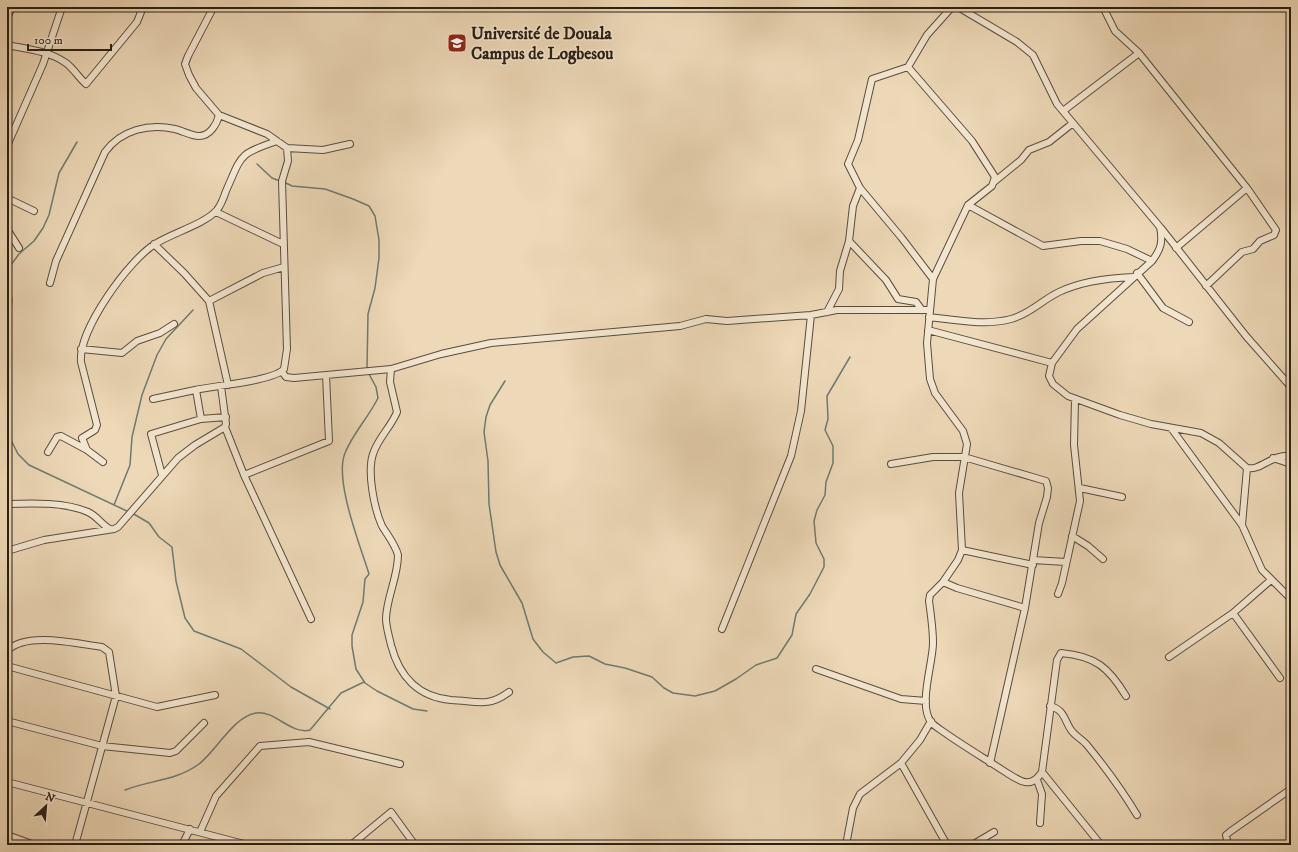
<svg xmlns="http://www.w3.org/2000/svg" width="1298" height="852" font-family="'IM FELL DW Pica',serif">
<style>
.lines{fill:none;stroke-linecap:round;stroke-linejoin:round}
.stream{stroke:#6d7b73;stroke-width:1.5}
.minor-casing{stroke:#5b4d3d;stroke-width:8}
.minor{stroke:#f3e6d0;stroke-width:6}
.labels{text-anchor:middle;stroke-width:3;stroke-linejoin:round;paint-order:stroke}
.poi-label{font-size:17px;font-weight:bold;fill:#2a1f14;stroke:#f3e6d0;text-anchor:start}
</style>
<rect width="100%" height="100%" fill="#edd8b7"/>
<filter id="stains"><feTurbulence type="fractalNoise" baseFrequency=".005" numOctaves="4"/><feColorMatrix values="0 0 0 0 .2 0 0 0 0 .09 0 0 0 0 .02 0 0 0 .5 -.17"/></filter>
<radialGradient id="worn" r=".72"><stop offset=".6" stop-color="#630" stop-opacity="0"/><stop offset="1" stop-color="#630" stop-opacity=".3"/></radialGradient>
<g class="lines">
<path class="stream" d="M257 164 272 178 280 181
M284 182 292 186 325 189 353 199 369 206 375 216 379 240V258L375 288 368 314 367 369
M7 355 12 300 8 283V269L19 254 34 241 43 228 49 215 59 173 77 142
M7 360V364
M369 374 376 387 378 398C368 418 353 433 345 453 334 480 360 545 369 574L365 579 363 602 352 635V646L356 669 365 683 377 691 413 709 427 711
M505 381 490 405 486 417 484 432 488 461 489 504 496 552 500 565 522 603 533 639 543 652 556 663 573 657 589 656 605 664 625 668 652 677 664 688 673 693 695 696 715 691 736 679 756 665 777 658 792 635 796 614 810 594 824 567V559L816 543 814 521 817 510 825 495 826 482 833 463V446L825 430 828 419 827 396 850 357
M7 432 18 454 29 465 129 512
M114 505 130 465 132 437 142 395 157 355 166 339 193 310
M132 513 149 523 159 537 172 547 176 581 185 618 194 631 241 649 291 687 330 709
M125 790C150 780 176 781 199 764 217 750 233 717 256 713 275 710 291 735 310 730L341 693 364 682"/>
<defs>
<path id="minor" d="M211 7V12L188 56 185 64 189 75 196 88 219 115 267 134 287 148 323 150 350 144
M952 7 927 35 908 67 972 141 995 177 992 186 968 205 933 279 927 343 930 379 935 393 963 431 967 444 959 493 962 550 958 560 943 582 930 595 929 601C931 615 933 629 933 643 933 663 918 705 931 722 935 727 943 731 948 735 967 748 987 760 1007 773 1021 782 1031 789 1042 772L1057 660 1061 653C1096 656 1109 668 1126 696
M958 7 1017 42 1033 55 1057 104 1160 227C1163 242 1161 249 1152 261L1077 329 1052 363 1049 376 1053 384 1068 396 1120 415 1151 424 1201 433 1219 443 1247 468C1261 471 1271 454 1291 456
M1103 7 1115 31 1139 53 1247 188 1276 230 1274 235 1260 241 1253 249 1242 252 1206 286
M7 18 12 7
M7 45C27 49 49 51 66 63 74 69 79 78 86 84L137 22 143 7
M908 67 872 79 858 140 848 164 860 188 901 237 933 279
M1063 111 1139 53
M7 146 43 64 62 7
M994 182 1021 160 1029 150 1049 142 1073 123
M7 198 34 211
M968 205 1043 246 1081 241H1100L1127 249 1152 261
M216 212 283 244
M1161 228 1246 336 1291 387
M7 229 19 248
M849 241 886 280 898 299 916 302 922 310
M154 244 184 273 209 301 228 385
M1176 248 1247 188
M1137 273 1163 308 1189 322
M50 283 56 261 105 152C121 130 149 123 175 129 183 131 191 136 199 136 210 136 217 124 219 115
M209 301 263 273 284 267
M827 312 839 289 840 271 849 241 853 206 860 188
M929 317C956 320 985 326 1011 319 1030 314 1042 300 1059 292 1082 281 1108 278 1133 277
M928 330 1052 363
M81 349 122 353 137 341 160 333 174 324
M391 369 390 382 397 412C391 427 378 438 373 454 367 472 374 508 382 526 388 536 395 544 398 555 398 577 387 596 386 618 386 627 389 636 391 645 399 676 418 697 451 700 476 701 488 708 509 692
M282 372 286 377 294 378 391 369 441 354 491 343 680 326 706 319 727 321 811 315 837 310H930
M196 390 201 419
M153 399C167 396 181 393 195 390 212 386 274 381 284 369L287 349 282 181 288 161 287 148
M225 427 244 475
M1171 428 1242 525 1262 570 1291 599
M87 450 82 438 95 430 97 425 81 362C78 330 129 260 155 244 172 233 205 224 217 210 221 205 224 197 226 191 242 155 238 154 277 141
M48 452 57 437 61 436 87 450 103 462
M1273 458 1291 464
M891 464 933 457H964L1046 481 1048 488 1047 497 1039 523 1025 608
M162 475 151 434 201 419 226 417
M1080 488 1122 497
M7 504C31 503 66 502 88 512 97 516 102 525 110 529
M1242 525 1247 468
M1072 536 1088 546 1103 559
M962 550 1033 565
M7 551 44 540 114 529 118 527 178 458 195 445 225 427 226 424 221 386
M1033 560 1066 562
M943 582 957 588 1025 608 990 763
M1058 594 1062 583 1080 501 1074 445 1075 399
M1233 613 1280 678
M311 619 244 475 329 441 326 375
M722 629 791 456 801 411 811 315
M7 651C26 631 78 644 102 647L109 652 116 696 75 845
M1169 657 1233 613 1271 580
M7 666 157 707 215 695
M816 669 901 699 926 701
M1050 706C1065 710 1064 720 1071 730 1075 736 1083 740 1087 745 1105 767 1122 790 1137 815
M7 721 102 746 170 753 176 751 204 723
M931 721 920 740 901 763 947 845
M1042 772 1101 845
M1037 780 1042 794 1040 823
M7 782 248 845
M200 832 216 796 260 746 309 742 400 764
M7 835 35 845
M182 845 190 829
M351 845 391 812 415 845
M846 845 853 808 860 794 901 763
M972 845 994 832
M1228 845 1226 835 1231 831 1291 789"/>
</defs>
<use href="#minor" class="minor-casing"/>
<use href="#minor" class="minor"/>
</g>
<defs>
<symbol id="university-square" viewBox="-11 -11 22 22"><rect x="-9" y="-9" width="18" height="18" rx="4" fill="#8f2418" stroke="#f3e6d0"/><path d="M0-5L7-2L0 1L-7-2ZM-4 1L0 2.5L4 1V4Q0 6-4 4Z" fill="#fff"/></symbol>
</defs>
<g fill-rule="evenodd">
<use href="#university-square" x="446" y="32" width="22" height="22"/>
</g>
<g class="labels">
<g class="poi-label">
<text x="471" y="39">Université de Douala<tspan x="471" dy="20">Campus de Logbesou</tspan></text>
</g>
</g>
<rect width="1298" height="852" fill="none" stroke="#edd8b7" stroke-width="24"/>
<rect x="8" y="8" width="1282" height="836" fill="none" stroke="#2a1f14" stroke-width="2"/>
<rect x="12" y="12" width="1274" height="828" fill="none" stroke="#2a1f14"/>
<g transform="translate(46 806) rotate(26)" stroke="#f3e6d0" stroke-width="3" paint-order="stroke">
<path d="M0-3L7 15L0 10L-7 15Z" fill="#2a1f14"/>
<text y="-6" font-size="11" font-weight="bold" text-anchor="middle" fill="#2a1f14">N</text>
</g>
<path d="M28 44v6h83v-6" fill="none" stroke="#2a1f14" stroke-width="2"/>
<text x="34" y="44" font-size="12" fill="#2a1f14" stroke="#f3e6d0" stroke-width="3" paint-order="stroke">100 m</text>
<rect width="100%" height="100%" filter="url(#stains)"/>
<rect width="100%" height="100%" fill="url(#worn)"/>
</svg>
